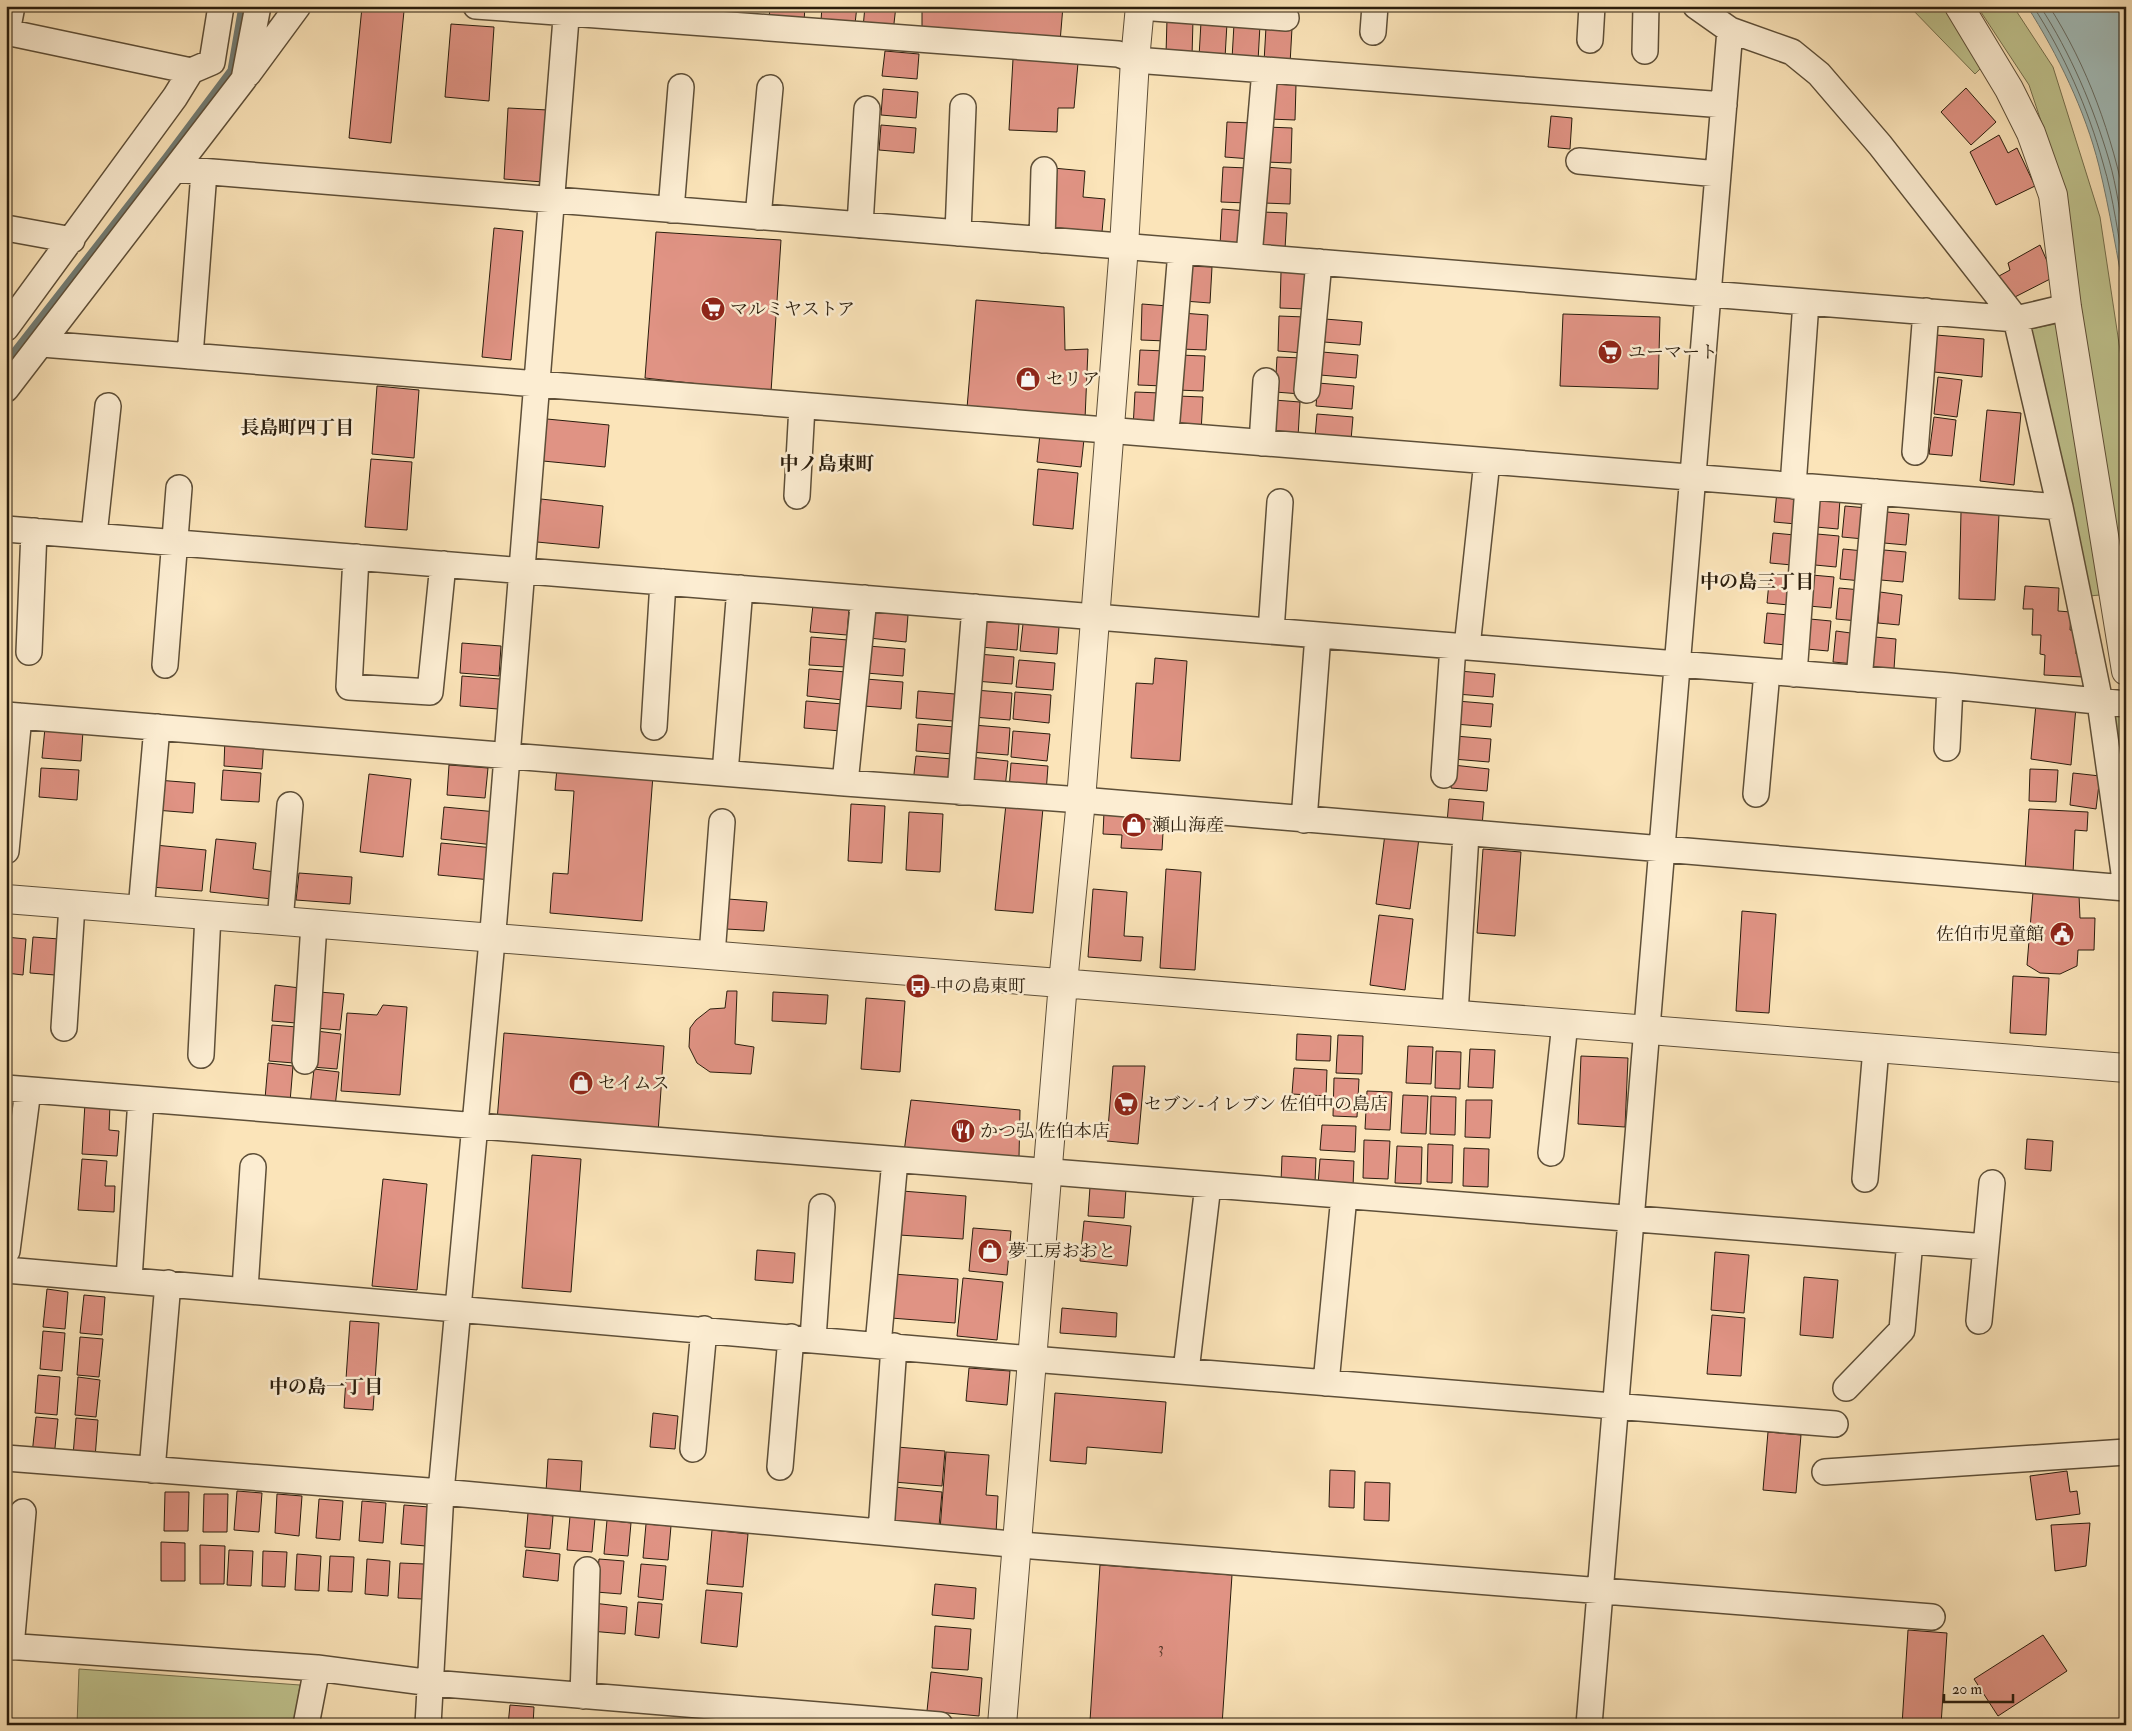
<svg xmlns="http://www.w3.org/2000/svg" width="2132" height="1731" font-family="'IM FELL Double Pica','Noto Serif JP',serif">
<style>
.green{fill:#c0c48f;stroke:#75704e}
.water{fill:#a2bcb9;stroke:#727c74}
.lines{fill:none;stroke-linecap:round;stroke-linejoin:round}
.shore{stroke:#666c63;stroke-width:1}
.stream{stroke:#727c74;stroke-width:7}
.building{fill:#e09384;stroke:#2a1d0d}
.minor-casing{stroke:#5e4f38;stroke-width:28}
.tertiary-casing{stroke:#5e4f38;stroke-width:30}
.minor{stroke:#fcedd2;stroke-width:25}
.tertiary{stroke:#fcedd2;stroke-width:28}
.labels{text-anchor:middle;stroke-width:5;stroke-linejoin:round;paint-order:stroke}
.number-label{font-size:15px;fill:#583a2b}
.poi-label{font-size:18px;fill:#2a1d0d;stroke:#fcedd2;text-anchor:start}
.neighbourhood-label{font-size:19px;font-weight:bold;fill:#2a1d0d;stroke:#fcedd2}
</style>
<rect width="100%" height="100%" fill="#fbe4b9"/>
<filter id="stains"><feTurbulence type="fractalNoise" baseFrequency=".004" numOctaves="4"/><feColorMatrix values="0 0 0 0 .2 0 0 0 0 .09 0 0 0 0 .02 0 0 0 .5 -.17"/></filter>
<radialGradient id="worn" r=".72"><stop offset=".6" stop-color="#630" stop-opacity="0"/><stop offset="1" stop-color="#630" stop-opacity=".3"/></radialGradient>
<path class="green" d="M1909 6H1943L1981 68 1975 74Z
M1977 6H2013L2053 67 2100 217 2126 390V621L2061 181 2029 85Z
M2060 323 2100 595 2089 596 2026 330Z
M2107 712 2126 715V846Z
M79 1669 300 1685 294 1725H77Z"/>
<path class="water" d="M2027 6H2126V301C2117 256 2110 211 2099 166 2085 110 2058 55 2027 6Z"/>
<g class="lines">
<path class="shore" d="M2033 6C2064 54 2088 108 2103 163 2114 199 2118 238 2126 276
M2040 6C2071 54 2093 106 2109 160 2117 187 2120 216 2126 243
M2049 6C2088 67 2112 135 2126 205"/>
<path class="stream" d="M6 362 166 157 231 70 242 6"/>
</g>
<path class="building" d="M770 6H805L804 22 769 19Z
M822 6H857L855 24 821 21Z
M865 6H896L893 32 863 28Z
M922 6H1063L1060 42 922 33Z
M362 7 404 11 391 143 349 138Z
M1167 19 1193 20 1192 56 1166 54Z
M1201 22 1227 23 1225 58 1199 57Z
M451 24 494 27 489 101 445 97Z
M1234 24 1260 25 1258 61 1232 59Z
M1266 27 1292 28 1290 64 1264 62Z
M885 51 919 54 917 79 882 76Z
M1013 59 1078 63 1074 108H1058L1057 132 1009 130Z
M1270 84 1296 85 1295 120 1269 119Z
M1966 88 1996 122 1971 145 1941 112Z
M883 89 918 92 916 118 881 115Z
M508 108 548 110 543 182 504 179Z
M1551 116 1572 118 1570 149 1548 147Z
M1227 122 1252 123 1251 159 1225 157Z
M881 125 916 128 914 153 879 150Z
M1266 127 1292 128 1291 163 1265 162Z
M1999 135 2008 153 2017 148 2035 186 1996 205 1970 152Z
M1223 167 1248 168 1247 203 1221 202Z
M1265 167 1291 169 1290 204 1264 203Z
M1053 168 1085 171 1083 197 1105 199 1102 232 1048 227Z
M1222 209 1247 211 1245 246 1220 245Z
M1262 212 1287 213 1285 249 1260 248Z
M494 228 523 231 511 360 482 357Z
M656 232 781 240 771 392 645 378Z
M2040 245 2054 277 2011 299 1999 276 2010 270 2008 263Z
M1186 266 1212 267 1210 303 1184 301Z
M1281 272 1307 274 1306 309 1280 308Z
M976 300 1064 307 1065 350 1088 349 1085 419 967 408Z
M1142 304 1168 306 1166 341 1141 340Z
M1182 313 1208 315 1206 350 1181 349Z
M1563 314 1660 317 1658 389 1560 386Z
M1279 316 1305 317 1303 353 1278 351Z
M1325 319 1362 322 1360 345 1324 342Z
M1936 335 1984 339 1982 377 1934 372Z
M1140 350 1166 351 1164 386 1138 385Z
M1322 352 1358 355 1356 378 1320 375Z
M1179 355 1205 356 1203 391 1177 390Z
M1277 357 1302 358 1301 394 1275 392Z
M1938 377 1962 380 1957 417 1934 414Z
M1318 383 1354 386 1352 409 1316 406Z
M377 386 419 390 414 458 372 454Z
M1135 392 1160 393 1159 429 1133 428Z
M1177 396 1203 397 1201 432 1175 431Z
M1274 400 1300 402 1298 437 1272 436Z
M1987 410 2021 413 2014 485 1980 481Z
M1317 414 1353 417 1351 440 1315 437Z
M1934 417 1956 420 1952 456 1929 454Z
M547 419 609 425 605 467 543 461Z
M1040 434 1084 439 1081 467 1037 462Z
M371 459 412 462 407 530 365 527Z
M1038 469 1078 473 1073 529 1033 525Z
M1777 491 1799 493 1796 524 1774 522Z
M1819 497 1840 499 1838 529 1816 527Z
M541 499 603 506 599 548 537 542Z
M1845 506 1867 508 1864 539 1842 537Z
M1887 512 1909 514 1906 545 1884 543Z
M1961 512 1999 514 1995 600 1959 599Z
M1773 533 1795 535 1792 565 1770 563Z
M1817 534 1839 536 1836 567 1815 565Z
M1843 549 1864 551 1862 581 1840 579Z
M1884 550 1906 552 1903 582 1881 580Z
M1770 572 1792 574 1789 605 1767 603Z
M1812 575 1834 577 1831 608 1809 606Z
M2025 586 2059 588 2058 611 2071 612 2070 630 2077 631 2076 654H2085L2083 677 2044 675 2045 655 2040 654 2041 635H2032L2033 609H2023Z
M1839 588 1861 590 1858 621 1836 619Z
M1880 592 1902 595 1899 625 1878 623Z
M813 605 849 608 847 635 810 632Z
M871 611 908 615 906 642 869 638Z
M1767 613 1789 615 1786 645 1764 643Z
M1810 619 1831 621 1828 651 1807 649Z
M982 620 1019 624 1017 650 980 647Z
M1023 624 1059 627 1057 654 1020 651Z
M1836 631 1858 634 1855 664 1833 662Z
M811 637 848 640 846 667 809 665Z
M1875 637 1896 639 1894 669 1872 667Z
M462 643 501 646 499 676 460 673Z
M868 646 905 649 903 676 866 673Z
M978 654 1014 657 1012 684 975 681Z
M1155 658 1187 661 1180 761 1131 758 1136 683 1153 684Z
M1019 660 1055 663 1053 690 1016 687Z
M809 669 846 672 843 700 807 696Z
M1459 671 1495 674 1493 697 1457 694Z
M462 676 500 679 498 709 460 706Z
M866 679 903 682 901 709 864 706Z
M975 690 1012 693 1010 720 973 717Z
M918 691 955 694 953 721 916 718Z
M1015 692 1051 695 1049 723 1013 719Z
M806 701 843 704 841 731 804 728Z
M1457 701 1493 704 1491 727 1455 724Z
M2036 704 2076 707 2071 765 2031 759Z
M918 724 955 727 953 754 916 751Z
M973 725 1010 728 1008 755 971 752Z
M45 728 83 731 81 761 42 758Z
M1013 731 1050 734 1047 761 1011 757Z
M1455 736 1491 739 1489 762 1453 759Z
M225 737 264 739 262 769 224 766Z
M916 756 952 759 950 786 913 783Z
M970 757 1008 761 1005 788 968 784Z
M1011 763 1048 766 1046 793 1009 790Z
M449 765 488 768 485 798 447 795Z
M1453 765 1489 769 1487 791 1451 788Z
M41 768 79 770 77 800 39 797Z
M557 768 653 775 642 921 550 913 553 873 568 874 574 791 555 790Z
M2030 769 2058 770 2056 802 2029 801Z
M223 770 261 773 259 802 221 800Z
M2073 773 2100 776 2096 809 2070 805Z
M369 774 411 779 403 857 360 852Z
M157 780 195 783 193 813 155 810Z
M1449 799 1484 802 1482 826 1447 823Z
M851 804 885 806 882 863 848 861Z
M1006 804 1043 808 1033 913 995 910Z
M444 807 497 812 494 845 441 839Z
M2029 809 2088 812 2087 831 2075 830 2073 874 2025 871Z
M909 812 943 814 940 872 906 870Z
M1104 812 1164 816 1162 850 1121 848 1122 835 1103 834Z
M1385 834 1419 838 1410 909 1376 904Z
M216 839 256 843 253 869 275 872 272 899 210 892Z
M441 843 494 848 491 880 438 875Z
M155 845 206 850 202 891 151 887Z
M1483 849 1521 852 1515 936 1477 933Z
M1166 869 1201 872 1195 970 1160 968Z
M299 873 352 877 350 904 296 900Z
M1093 889 1127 892 1124 936 1143 937 1141 961 1088 957Z
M2033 892 2079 895 2080 918H2095L2094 950H2078L2077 966 2060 974 2040 973 2027 965Z
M728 899 767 902 764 931 726 929Z
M1742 911 1776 914 1769 1013 1736 1011Z
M1379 915 1413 919 1405 990 1370 985Z
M6 937 26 939 23 975 6 973Z
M33 937 59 939 55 975 30 973Z
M2013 976 2049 978 2046 1035 2010 1033Z
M275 985 300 988 296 1023 272 1021Z
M727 991H737L735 1044 754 1047 751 1074 710 1072 697 1063 689 1047 690 1028 696 1020 710 1009 725 1008Z
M319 992 344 994 340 1030 315 1028Z
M773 992 828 995 826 1024 772 1021Z
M866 998 905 1001 900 1072 861 1069Z
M383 1005 407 1007 400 1095 341 1091 347 1013 377 1015Z
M272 1025 297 1027 294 1063 269 1061Z
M316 1031 341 1034 337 1069 312 1067Z
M504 1033 664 1046 658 1133 497 1121Z
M1297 1034 1331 1036 1330 1061 1296 1060Z
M1338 1035 1363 1036 1362 1074 1336 1073Z
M1408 1046 1433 1047 1431 1084 1406 1083Z
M1470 1049 1495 1050 1493 1088 1468 1087Z
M1436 1051 1461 1052 1460 1089 1435 1088Z
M1581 1056 1628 1058 1625 1127 1578 1124Z
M268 1063 293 1066 290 1102 265 1099Z
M1113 1066H1145L1138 1144 1107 1141Z
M1294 1068 1327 1070 1326 1096 1292 1094Z
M314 1069 339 1072 335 1107 310 1105Z
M1334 1078 1359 1079 1357 1117 1333 1116Z
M1367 1091 1392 1092 1390 1130 1365 1129Z
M1403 1095 1428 1096 1426 1134 1401 1133Z
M1431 1096 1456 1097 1455 1135 1430 1134Z
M911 1100 1020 1110 1019 1157 904 1152Z
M1466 1100H1492L1490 1138 1465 1137Z
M85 1103 110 1105 109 1130 119 1131 117 1156 82 1154Z
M1322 1125 1356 1126 1355 1152 1320 1150Z
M2027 1139 2053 1141 2051 1171 2025 1169Z
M1364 1140 1390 1141 1388 1179 1363 1178Z
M1428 1144 1453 1145 1452 1183 1427 1182Z
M1397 1146 1422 1147 1421 1184 1395 1183Z
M1464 1148 1489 1149 1488 1187 1463 1186Z
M532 1155 581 1159 571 1292 522 1288Z
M1282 1156 1316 1158 1315 1183 1281 1182Z
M82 1159 107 1161 105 1186H115L114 1212 78 1210Z
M1320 1159 1354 1161 1353 1187 1318 1185Z
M383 1179 427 1184 417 1290 372 1286Z
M1090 1187 1126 1189 1124 1218 1088 1216Z
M902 1191 966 1196 963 1239 899 1235Z
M1084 1221 1131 1226 1127 1266 1080 1261Z
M973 1228 1011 1231 1007 1275 969 1271Z
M757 1250 795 1253 793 1283 755 1280Z
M1715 1252 1749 1255 1744 1313 1711 1310Z
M893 1274 958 1279 955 1323 891 1318Z
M1804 1277 1838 1280 1833 1338 1800 1335Z
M963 1278 1003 1282 997 1340 957 1336Z
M47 1289 68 1292 65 1329 43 1327Z
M84 1295 105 1297 102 1335 80 1333Z
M1062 1308 1117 1313 1116 1337 1060 1333Z
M1712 1315 1745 1318 1741 1376 1707 1374Z
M350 1321 379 1323 373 1410 344 1408Z
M43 1331 65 1333 62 1371 40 1369Z
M80 1337 103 1339 99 1377 77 1375Z
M969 1368 1010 1371 1007 1405 966 1401Z
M38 1375 60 1377 57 1415 35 1413Z
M78 1377 100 1380 96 1417 75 1415Z
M1055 1393 1166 1402 1162 1453 1087 1447 1086 1464 1050 1461Z
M653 1413 678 1416 675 1449 650 1447Z
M36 1417 58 1419 54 1457 32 1454Z
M76 1418 98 1420 95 1458 73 1456Z
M1768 1432 1801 1435 1796 1493 1763 1490Z
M897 1447 945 1451 942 1486 894 1482Z
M946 1452 989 1455 986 1495 998 1496 996 1534 940 1530Z
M548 1459 582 1461 580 1494 546 1492Z
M1330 1470 1355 1471 1354 1508 1329 1507Z
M2067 1471 2070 1492 2077 1491 2080 1514 2036 1520 2030 1476Z
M1365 1482 1390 1483 1389 1521 1364 1520Z
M894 1487 942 1492 939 1526 891 1522Z
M237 1491 262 1493 259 1532 234 1530Z
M165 1492H189L188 1531H164Z
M204 1494H228L227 1532H203Z
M277 1494 302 1496 299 1536 275 1533Z
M319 1499 343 1501 340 1540 316 1538Z
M362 1501 386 1503 383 1543 359 1541Z
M404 1505 429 1507 426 1546 401 1544Z
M528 1513 553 1516 550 1549 525 1547Z
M570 1516 595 1518 592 1552 567 1550Z
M607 1520 631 1523 628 1556 604 1554Z
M2090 1523 2086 1566 2055 1571 2051 1525Z
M646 1524 671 1526 668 1560 643 1558Z
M712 1530 748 1534 743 1587 707 1584Z
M161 1542 185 1543V1581H161Z
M200 1545 225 1546 224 1584H200Z
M229 1550 253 1551 251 1586 227 1585Z
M526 1550 560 1554 558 1581 523 1577Z
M263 1551 287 1552 285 1587 262 1586Z
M297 1554 321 1556 319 1591 295 1590Z
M330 1556 354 1557 352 1592 328 1591Z
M367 1559 390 1561 388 1596 365 1594Z
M599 1559 624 1561 621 1594 596 1592Z
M400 1563 424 1564 422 1599 398 1598Z
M641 1564 666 1566 663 1600 638 1597Z
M1100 1565 1232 1575 1222 1725H1147L1090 1721Z
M935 1584 976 1588 974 1619 932 1615Z
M706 1590 742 1593 737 1647 701 1643Z
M638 1602 662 1604 659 1638 635 1635Z
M593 1603 627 1607 625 1634 590 1631Z
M935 1626 971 1629 968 1670 932 1668Z
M1908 1630 1947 1633 1941 1725H1902Z
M2043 1635 2067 1671 1998 1716 1974 1679Z
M931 1672 982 1678 979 1716 927 1711Z
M510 1705 534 1707 533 1725H508Z"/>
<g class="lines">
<defs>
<path id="minor" d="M476 6 1118 54 1135 60 1724 105
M1696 6 1730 30 1792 52 1819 74 1880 145 2016 319 2060 507 2100 702 2126 887
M1140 7 1286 18
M6 32 191 71 212 62 221 6
M7 32 12 6
M1373 32 1375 6
M1590 40 1592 6
M1645 51 1646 6
M248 74 298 6
M1579 161 1718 174
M175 169 2016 319 2067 307
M671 210 681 87
M758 217 770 88
M860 225 867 109
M6 228 72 240
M958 233 963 107
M1042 240 1044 170
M1249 256 1265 70
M6 328 175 97 191 71
M42 344 2060 507
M190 356 204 172
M6 389 244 79 258 6
M1307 390 1319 262
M1167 420 1181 251
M1262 443 1266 381
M1915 452 1926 311
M1793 486 1806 302
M797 496 802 406
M6 529 1950 686 2126 704
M94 535 108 406
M356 557 349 687 430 692 443 564
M1271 631 1280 502
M1467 647 1487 461
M29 652 34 531
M165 665 179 488
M1794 674 1808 487
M1859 679 1876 492
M6 715 845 783 1081 800 2126 888
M654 727 663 582
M1947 748 1950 686
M725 773 740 588
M1444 775 1453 646
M845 783 864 598
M960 792 975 607
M1756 794 1767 672
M1304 820 1318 635
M6 851 19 716
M141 910 157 727
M280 921 290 805
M712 955 722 822
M1455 1014 1466 834
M64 1028 72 905
M201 1055 208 915
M305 1061 314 924
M6 1088 1986 1247
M1551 1153 1565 1023
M1865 1179 1876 1048
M7 1251 28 1090
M6 1270 1032 1359 1835 1424
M129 1279 141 1099
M245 1289 253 1167
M1979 1321 1992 1183
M813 1339 822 1207
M878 1345 895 1160
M1186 1371 1208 1185
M1326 1383 1344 1196
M1846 1388 1902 1330 1910 1241
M693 1449 704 1329
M6 1458 441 1492 1033 1546 1932 1617
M780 1467 791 1337
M152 1470 168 1283
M1825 1472 2126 1452
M881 1532 894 1346
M6 1646 317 1668 432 1683 940 1725
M11 1647 23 1512
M583 1696 587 1570
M306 1725 317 1668
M428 1725 441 1492 494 919 567 6
M1589 1725 1730 30"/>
<path id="tertiary" d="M1959 6 2009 89 2031 133 2053 195 2067 307 2126 671
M6 899 2126 1068
M1002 1725 1063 983 1081 800 1124 246 1135 60 1140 6"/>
</defs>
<use href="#minor" class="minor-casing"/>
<use href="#tertiary" class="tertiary-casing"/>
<use href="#minor" class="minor"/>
<use href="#tertiary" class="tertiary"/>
</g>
<defs>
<symbol id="supermarket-disc" viewBox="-11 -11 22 22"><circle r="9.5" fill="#8f2418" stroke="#fcedd2"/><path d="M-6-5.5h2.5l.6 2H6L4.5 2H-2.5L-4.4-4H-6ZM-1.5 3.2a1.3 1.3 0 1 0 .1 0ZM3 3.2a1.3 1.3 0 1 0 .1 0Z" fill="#fff"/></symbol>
<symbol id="shop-disc" viewBox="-11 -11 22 22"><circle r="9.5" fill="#8f2418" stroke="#fcedd2"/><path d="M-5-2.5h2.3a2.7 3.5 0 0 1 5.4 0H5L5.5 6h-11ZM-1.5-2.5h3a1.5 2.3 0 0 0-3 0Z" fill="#fff"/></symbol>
<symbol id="civic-disc" viewBox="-11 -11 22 22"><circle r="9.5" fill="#8f2418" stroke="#fcedd2"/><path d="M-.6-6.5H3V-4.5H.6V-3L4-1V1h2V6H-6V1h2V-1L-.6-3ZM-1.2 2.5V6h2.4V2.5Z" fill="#fff"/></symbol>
<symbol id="bus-disc" viewBox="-11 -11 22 22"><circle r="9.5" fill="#8f2418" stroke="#fcedd2"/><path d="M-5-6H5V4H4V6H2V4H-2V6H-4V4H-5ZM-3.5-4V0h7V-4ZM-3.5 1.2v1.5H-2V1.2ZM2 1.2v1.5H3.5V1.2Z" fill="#fff"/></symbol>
<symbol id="restaurant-disc" viewBox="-11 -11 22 22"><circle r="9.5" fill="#8f2418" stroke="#fcedd2"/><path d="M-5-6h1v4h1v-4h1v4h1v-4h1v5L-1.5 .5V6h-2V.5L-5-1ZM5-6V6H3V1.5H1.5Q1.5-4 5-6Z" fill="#fff"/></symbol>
</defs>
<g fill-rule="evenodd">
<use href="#supermarket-disc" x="699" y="295" width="28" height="28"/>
<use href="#supermarket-disc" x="1596" y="338" width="28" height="28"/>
<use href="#shop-disc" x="1014" y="365" width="28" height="28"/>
<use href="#shop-disc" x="1120" y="811" width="28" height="28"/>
<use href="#civic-disc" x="2048" y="920" width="28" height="28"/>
<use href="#bus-disc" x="904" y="972" width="28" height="28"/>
<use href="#shop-disc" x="567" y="1069" width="28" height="28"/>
<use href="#supermarket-disc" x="1112" y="1090" width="28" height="28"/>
<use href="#restaurant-disc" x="949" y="1117" width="28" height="28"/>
<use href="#shop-disc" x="976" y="1237" width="28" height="28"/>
</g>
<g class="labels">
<g class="number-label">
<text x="1161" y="1653">3</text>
</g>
<g class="poi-label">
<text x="730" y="315">マルミヤストア</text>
<text x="1628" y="358">ユーマート</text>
<text x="1046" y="385">セリア</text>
<text x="1152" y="831">瀬山海産</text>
<text x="2044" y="940" text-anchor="end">佐伯市児童館</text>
<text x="936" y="992">中の島東町</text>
<text x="598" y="1089">セイムス</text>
<text x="1144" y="1110">セブン-イレブン 佐伯中の島店</text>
<text x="980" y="1137">かつ弘 佐伯本店</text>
<text x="1008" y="1257">夢工房おおと</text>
</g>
<g class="neighbourhood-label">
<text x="297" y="434">長島町四丁目</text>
<text x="827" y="470">中ノ島東町</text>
<text x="1757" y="588">中の島三丁目</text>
<text x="326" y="1393">中の島一丁目</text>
</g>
</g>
<rect width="2132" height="1731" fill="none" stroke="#fbe4b9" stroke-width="25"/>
<rect x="8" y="8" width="2117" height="1716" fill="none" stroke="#2a1d0d" stroke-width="2.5"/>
<rect x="12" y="12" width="2107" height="1706" fill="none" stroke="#2a1d0d"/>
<path d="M1944 1694v8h69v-8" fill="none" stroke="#2a1d0d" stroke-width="2.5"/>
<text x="1952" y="1694" font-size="15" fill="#2a1d0d" stroke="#fcedd2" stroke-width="4" paint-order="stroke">20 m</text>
<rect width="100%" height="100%" filter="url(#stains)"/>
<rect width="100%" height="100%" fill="url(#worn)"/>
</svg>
